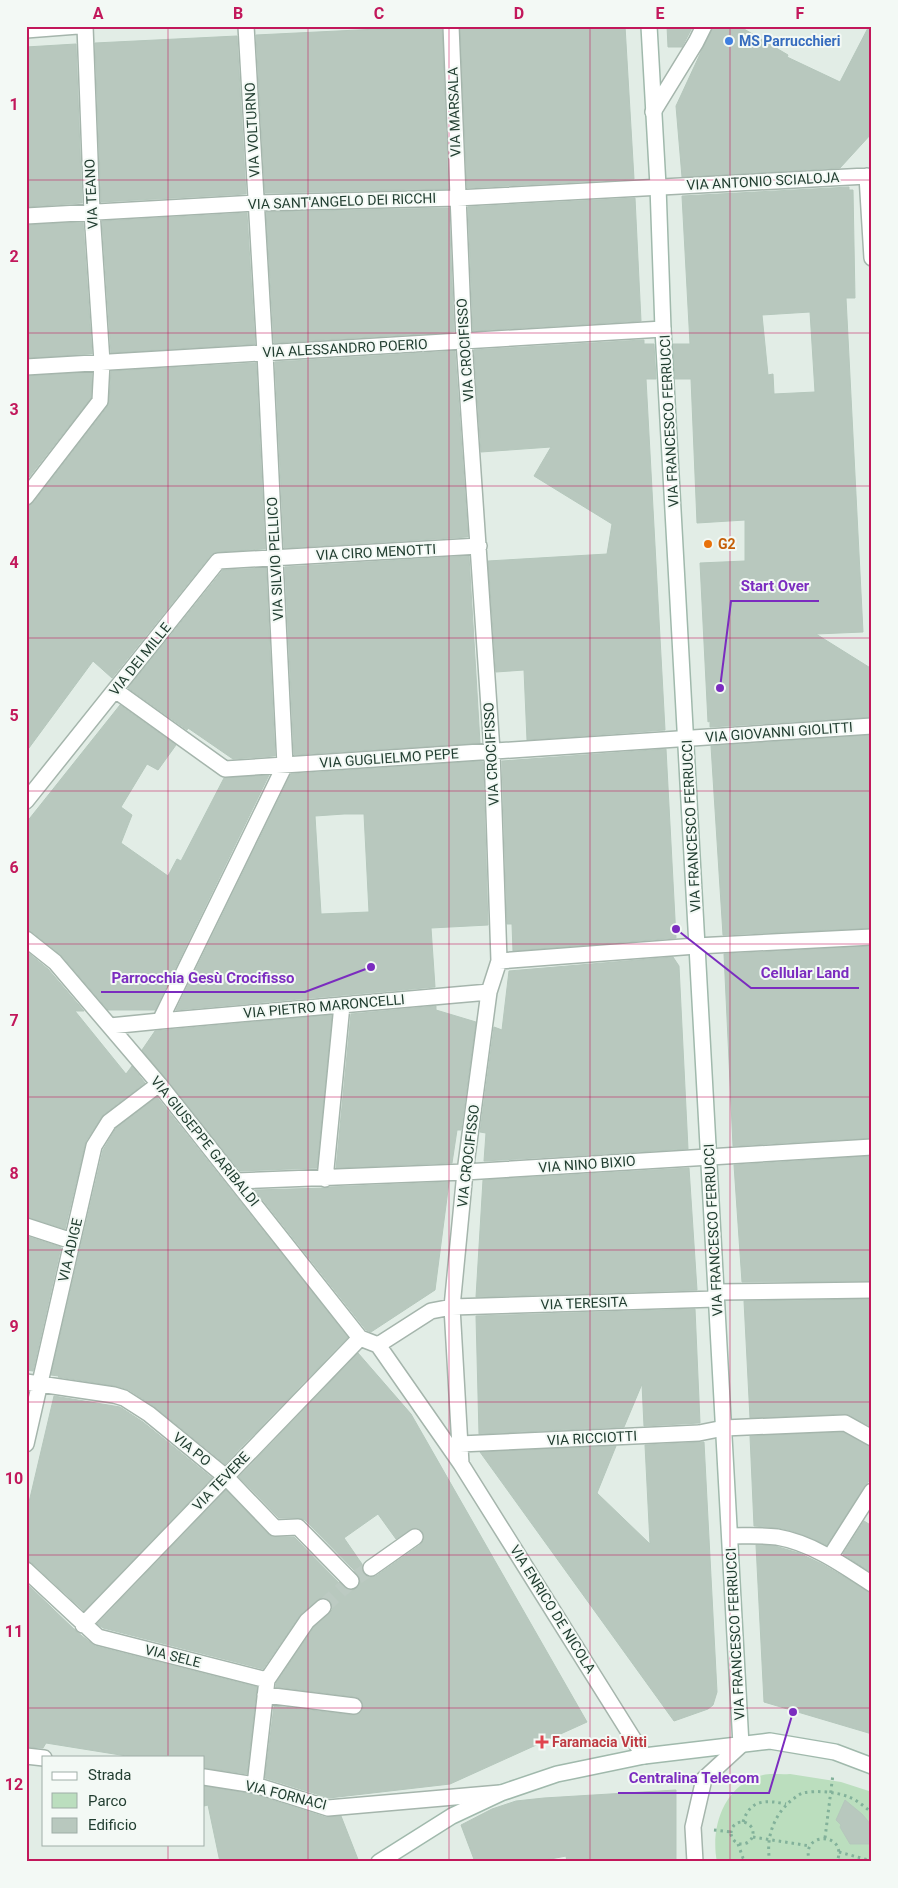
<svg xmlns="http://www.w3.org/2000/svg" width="898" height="1888" font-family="Roboto,sans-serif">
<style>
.green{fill:#bbdebe}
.building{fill:#b8c8be;stroke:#b5c7bc;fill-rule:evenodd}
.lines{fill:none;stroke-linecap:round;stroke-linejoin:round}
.street-tunnel{stroke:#bccac2;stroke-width:15;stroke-dasharray:15 8;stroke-linecap:butt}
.street-casing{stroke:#a5b5ac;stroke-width:18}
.secondary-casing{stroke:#a0b9ac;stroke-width:18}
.path{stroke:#82b19a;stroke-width:3;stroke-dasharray:2.5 4;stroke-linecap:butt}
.street{stroke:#fff;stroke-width:15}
.secondary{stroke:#fff;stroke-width:15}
.grid{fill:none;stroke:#c2185b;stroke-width:1;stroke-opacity:0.55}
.shop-dot{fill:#3f7fe0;stroke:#f3f9f5;stroke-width:2}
.food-dot{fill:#e8710a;stroke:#f3f9f5;stroke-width:2}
.health-dot{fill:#e0444e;stroke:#f3f9f5;stroke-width:2}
.labels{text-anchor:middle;stroke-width:4;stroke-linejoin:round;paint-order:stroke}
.shop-label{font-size:14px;font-weight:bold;fill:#366cbe;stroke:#f3f9f5;text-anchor:start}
.street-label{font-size:14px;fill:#223e31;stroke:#f3f9f5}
.food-label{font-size:14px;font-weight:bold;fill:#c56008;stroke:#f3f9f5;text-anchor:start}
.health-label{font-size:14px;font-weight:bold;fill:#be3a42;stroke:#f3f9f5;text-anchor:start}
.leader{fill:none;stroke:#7b2cbf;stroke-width:2}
.callout-dot{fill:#7b2cbf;stroke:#f3f9f5;stroke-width:2}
.callout-label{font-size:15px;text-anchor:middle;font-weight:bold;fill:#7b2cbf;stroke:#f3f9f5;stroke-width:4;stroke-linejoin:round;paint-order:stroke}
.neatline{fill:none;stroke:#c2185b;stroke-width:2}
.grid-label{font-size:16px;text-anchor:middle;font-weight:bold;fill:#c2185b}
</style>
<rect width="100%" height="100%" fill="#e2ede6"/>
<path class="green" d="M790 1774 841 1782 872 1792V1862H717C710 1827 724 1784 763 1775 771 1773 781 1775 790 1774Z"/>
<path class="building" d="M439 26H442L448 189 265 193 256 35Z
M460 26H625L634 179 467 188Z
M667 26H693L682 47H668Z
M713 26H739L788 55 787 57 840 82 869 26H872V133L840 168 682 177 676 106Z
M237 36 246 194 101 202 95 43Z
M76 44 82 203 26 207V47Z
M849 187V190H853L855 298H846L863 632 816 634 872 669V717L710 727V721L708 722 700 563 745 561V520L697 523 691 379H675L673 344H690L682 196ZM810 312 815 392 774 394 773 374 768 375 762 315Z
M635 198 641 321 473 331 468 207Z
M449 208 454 332 274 343 266 212Z
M247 213 255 344 111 353 102 221Z
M83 222 92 354 26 358V225Z
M642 340H644V344H654L656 379H646L665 730 527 740 524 670 496 672 488 561 607 554 612 524 534 476 551 447 481 452 474 350Z
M455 351 468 537 284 548 275 362Z
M256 363 265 549 217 552 211 555 112 678 93 661 26 752V506L33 503 107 407 109 401 111 371Z
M92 372 91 398 26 481V376Z
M469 556 480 743 294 755 285 567Z
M266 568 275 756 233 759 188 728 187 730 128 688 223 570Z
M120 705 176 745 158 770 147 764 121 807 132 815 121 843 168 876 177 859 181 861 224 778 269 775 155 1010H108L62 956 32 932 26 930V823Z
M872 735V928L723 935 711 746Z
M666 749 676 938 513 951 512 924H507L502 761Z
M481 761 483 762 488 925 431 928 435 987 176 1010 291 774ZM344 814H364L369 912 321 914 315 816Z
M872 946V1138L733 1146 724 954Z
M26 951 48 969 84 1011H75L126 1074 132 1066 145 1083 103 1115 86 1141 65 1229 26 1217Z
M673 957 679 966 688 1149 484 1161 486 1133 480 1132 494 1027 502 1030 509 971Z
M436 1006V1010L476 1022 461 1130H457L452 1163 336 1168 351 1014Z
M332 1015 317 1168 240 1171 142 1050 155 1031Z
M157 1097 348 1337 225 1464 155 1407 129 1390 115 1386 58 1377 59 1376 51 1375 103 1150 116 1128Z
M872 1156V1281L742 1282 734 1165Z
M689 1168 697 1290 476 1297 483 1180Z
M449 1182 435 1290 371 1332 366 1330 255 1190 325 1188 330 1187Z
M26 1236 61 1247 33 1371 26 1370Z
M872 1299V1427L845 1414 750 1418 744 1301Z
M695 1309 700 1423 644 1426 642 1384 624 1427 479 1434 476 1316Z
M358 1353 411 1414 587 1722 450 1784 329 1798 265 1778 274 1706 353 1715 358 1714 363 1708 362 1702 356 1697 276 1687V1683L314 1627 332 1610V1605L330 1600 321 1598 301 1614 263 1669 103 1628 97 1624 226 1490 269 1535 275 1537H294L344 1588 353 1590 358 1587 360 1579 358 1574 305 1520 298 1518H279L239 1477ZM378 1514 396 1539 415 1528 422 1531 424 1537 420 1545 376 1576 371 1577 364 1574 362 1569V1564L344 1538Z
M54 1396 120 1407 143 1422 212 1478 84 1611 32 1563 26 1561V1515Z
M843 1432 872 1447V1476L827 1545 792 1531 778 1528 754 1526 750 1436Z
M704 1442 717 1692 713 1705 708 1709 674 1721 480 1452 616 1446 597 1493 650 1544 645 1445Z
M864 1521 872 1526V1573L843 1554Z
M756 1545 775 1546 799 1553 822 1564 872 1593V1734L764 1702Z
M26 1583 77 1632 95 1646 257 1687 247 1774 204 1768V1757H133L46 1743 43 1748 26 1747Z
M204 1786 253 1794 325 1817 341 1816 359 1862H220L208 1805 204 1806Z
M676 1790V1862H567L566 1856 535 1862H475L461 1825 492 1809 516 1801 544 1798Z
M845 1800 862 1814 868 1821 872 1828V1844H850L840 1827 841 1825 836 1820Z"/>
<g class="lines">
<path class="street-tunnel" d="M323 1607 351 1581 371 1568"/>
<defs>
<path id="street" d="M451 26 464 341 492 751 499 961 489 992 465 1172 452 1307 461 1464
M26 30 78 26
M653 112 696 42 704 26
M867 176 872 258
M26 216 257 203 457 198 867 176
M26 367 663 329
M26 497 100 401 102 362 92 212 85 26
M115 690 225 769 872 726
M26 801 218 561 479 546
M26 939 55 962 159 1084 360 1338 378 1345
M499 961 696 946 872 937
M160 1021 489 992
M110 1026 160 1021 285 765 265 353 246 26
M325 1179 342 1005
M237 1181 465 1172 872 1147
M26 1226 72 1241
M716 1292 872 1290
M378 1345 461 1464 644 1756
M378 1345 431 1311 452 1307 716 1299
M26 1382 114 1395 124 1398 149 1414 226 1477 275 1528 298 1527 351 1581
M26 1444 94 1146 109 1122 159 1084
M460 1444 699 1433 724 1428 845 1423 872 1438
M730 1536C746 1536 761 1535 777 1537 812 1543 843 1565 872 1584
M830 1557 872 1491
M371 1568 415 1537
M26 1570 98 1637 267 1680
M83 1625 360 1338
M265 1695 354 1706
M26 1756 44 1758
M204 1777 255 1785 328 1808 500 1793
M255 1785 267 1680 307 1621 323 1607
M695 1862 693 1827 704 1779 741 1745"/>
<path id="secondary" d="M649 26 658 186 663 329 741 1745
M379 1862 452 1816 501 1793 557 1774 644 1756 770 1741 835 1752 872 1766"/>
</defs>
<use href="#street" class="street-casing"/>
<use href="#secondary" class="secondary-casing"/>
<path class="path" d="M731 1833a11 11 0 1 1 22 0a11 11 0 1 1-22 0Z
M743 1822C750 1799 766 1800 786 1804
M714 1830 731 1832
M753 1837 810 1846
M825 1838 833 1774
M738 1844 743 1858 747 1862
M839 1852 872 1861
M770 1862C765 1838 774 1814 793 1799 796 1797 799 1794 803 1793 816 1790 837 1792 849 1797 857 1800 865 1807 872 1813
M810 1862C798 1831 849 1831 837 1862"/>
<use href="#street" class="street"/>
<use href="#secondary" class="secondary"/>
</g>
<path class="grid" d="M168 26V1757M308 26V1862M449 26V1862M590 26V1862M730 26V1862M26 180H872M26 333H872M26 486H872M26 638H872M26 791H872M26 944H872M26 1097H872M26 1250H872M26 1402H872M26 1555H872M26 1708H872M168 1844V1862"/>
<circle class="shop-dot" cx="729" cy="41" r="5"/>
<circle class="food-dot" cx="708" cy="544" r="5"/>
<path class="health-dot" d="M539.5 1734.5h5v5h5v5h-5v5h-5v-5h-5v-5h5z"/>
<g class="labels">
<g class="shop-label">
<text x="739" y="46">MS Parrucchieri</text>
</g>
<g class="street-label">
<text transform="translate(454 112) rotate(-92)" y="5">VIA MARSALA</text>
<text transform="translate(252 130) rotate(-93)" y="5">VIA VOLTURNO</text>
<text transform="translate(763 181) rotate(-3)" y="5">VIA ANTONIO SCIALOJA</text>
<text transform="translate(91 194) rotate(-93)" y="5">VIA TEANO</text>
<text transform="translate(342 201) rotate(-2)" y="5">VIA SANT'ANGELO DEI RICCHI</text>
<text transform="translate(345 348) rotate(-3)" y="5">VIA ALESSANDRO POERIO</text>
<text transform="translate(465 350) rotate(-94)" y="5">VIA CROCIFISSO</text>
<text transform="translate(669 421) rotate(-93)" y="5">VIA FRANCESCO FERRUCCI</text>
<text transform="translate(376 552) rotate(-3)" y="5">VIA CIRO MENOTTI</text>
<text transform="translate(275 559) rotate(-93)" y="5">VIA SILVIO PELLICO</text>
<text transform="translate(140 659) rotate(-51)" y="5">VIA DEI MILLE</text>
<text transform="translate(779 732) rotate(-4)" y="5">VIA GIOVANNI GIOLITTI</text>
<text transform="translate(491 754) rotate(-93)" y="5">VIA CROCIFISSO</text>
<text transform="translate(389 758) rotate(-4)" y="5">VIA GUGLIELMO PEPE</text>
<text transform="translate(691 826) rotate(-93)" y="5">VIA FRANCESCO FERRUCCI</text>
<text transform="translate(324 1006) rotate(-5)" y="5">VIA PIETRO MARONCELLI</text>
<text transform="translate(205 1141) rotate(51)" y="5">VIA GIUSEPPE GARIBALDI</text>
<text transform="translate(468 1156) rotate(-83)" y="5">VIA CROCIFISSO</text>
<text transform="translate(587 1164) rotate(-4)" y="5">VIA NINO BIXIO</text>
<text transform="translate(713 1230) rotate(-93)" y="5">VIA FRANCESCO FERRUCCI</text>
<text transform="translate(70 1250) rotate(-77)" y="5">VIA ADIGE</text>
<text transform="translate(584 1303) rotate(-2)" y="5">VIA TERESITA</text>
<text transform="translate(592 1438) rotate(-3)" y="5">VIA RICCIOTTI</text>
<text transform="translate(192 1449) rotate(39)" y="5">VIA PO</text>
<text transform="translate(221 1481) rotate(-46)" y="5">VIA TEVERE</text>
<text transform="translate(553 1609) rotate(58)" y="5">VIA ENRICO DE NICOLA</text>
<text transform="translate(735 1634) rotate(-93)" y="5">VIA FRANCESCO FERRUCCI</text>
<text transform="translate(173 1656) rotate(14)" y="5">VIA SELE</text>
<text transform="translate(286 1795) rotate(14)" y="5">VIA FORNACI</text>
</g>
<g class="food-label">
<text x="718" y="549">G2</text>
</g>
<g class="health-label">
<text x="552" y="1747">Faramacia Vitti</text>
</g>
</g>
<path class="leader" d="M720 688L731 601H819M676 929L751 988H859M371 967L305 992H101M793 1712L769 1793H618"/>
<g class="callout-dot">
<circle cx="720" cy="688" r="5"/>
<circle cx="676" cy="929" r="5"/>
<circle cx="371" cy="967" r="5"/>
<circle cx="793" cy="1712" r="5"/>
</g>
<g class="callout-label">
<text x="775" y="591">Start Over</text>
<text x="805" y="978">Cellular Land</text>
<text x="203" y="983">Parrocchia Gesù Crocifisso</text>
<text x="694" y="1783">Centralina Telecom</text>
</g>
<rect width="898" height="1888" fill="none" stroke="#f3f9f5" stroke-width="55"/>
<rect x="42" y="1756" width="162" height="90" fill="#f3f9f5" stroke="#9faea7"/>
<rect x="52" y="1772" width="25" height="8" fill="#ffffff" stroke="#9faea7"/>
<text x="88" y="1780" font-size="15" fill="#223e31">Strada</text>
<rect x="52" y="1793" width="25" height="15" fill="#bbdebe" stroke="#9faea7"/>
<text x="88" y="1806" font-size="15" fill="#223e31">Parco</text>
<rect x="52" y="1818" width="25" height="15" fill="#b8c8be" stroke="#9faea7"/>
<text x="88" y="1830" font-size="15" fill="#223e31">Edificio</text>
<rect x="28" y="28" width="842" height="1832" class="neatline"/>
<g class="grid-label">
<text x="98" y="19">A</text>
<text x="238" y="19">B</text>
<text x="379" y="19">C</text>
<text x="519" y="19">D</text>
<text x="660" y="19">E</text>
<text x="800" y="19">F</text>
<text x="14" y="110">1</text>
<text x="14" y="262">2</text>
<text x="14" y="415">3</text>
<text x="14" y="568">4</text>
<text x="14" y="721">5</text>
<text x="14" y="873">6</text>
<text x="14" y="1026">7</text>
<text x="14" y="1179">8</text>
<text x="14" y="1332">9</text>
<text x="14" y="1484">10</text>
<text x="14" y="1637">11</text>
<text x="14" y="1790">12</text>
</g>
</svg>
